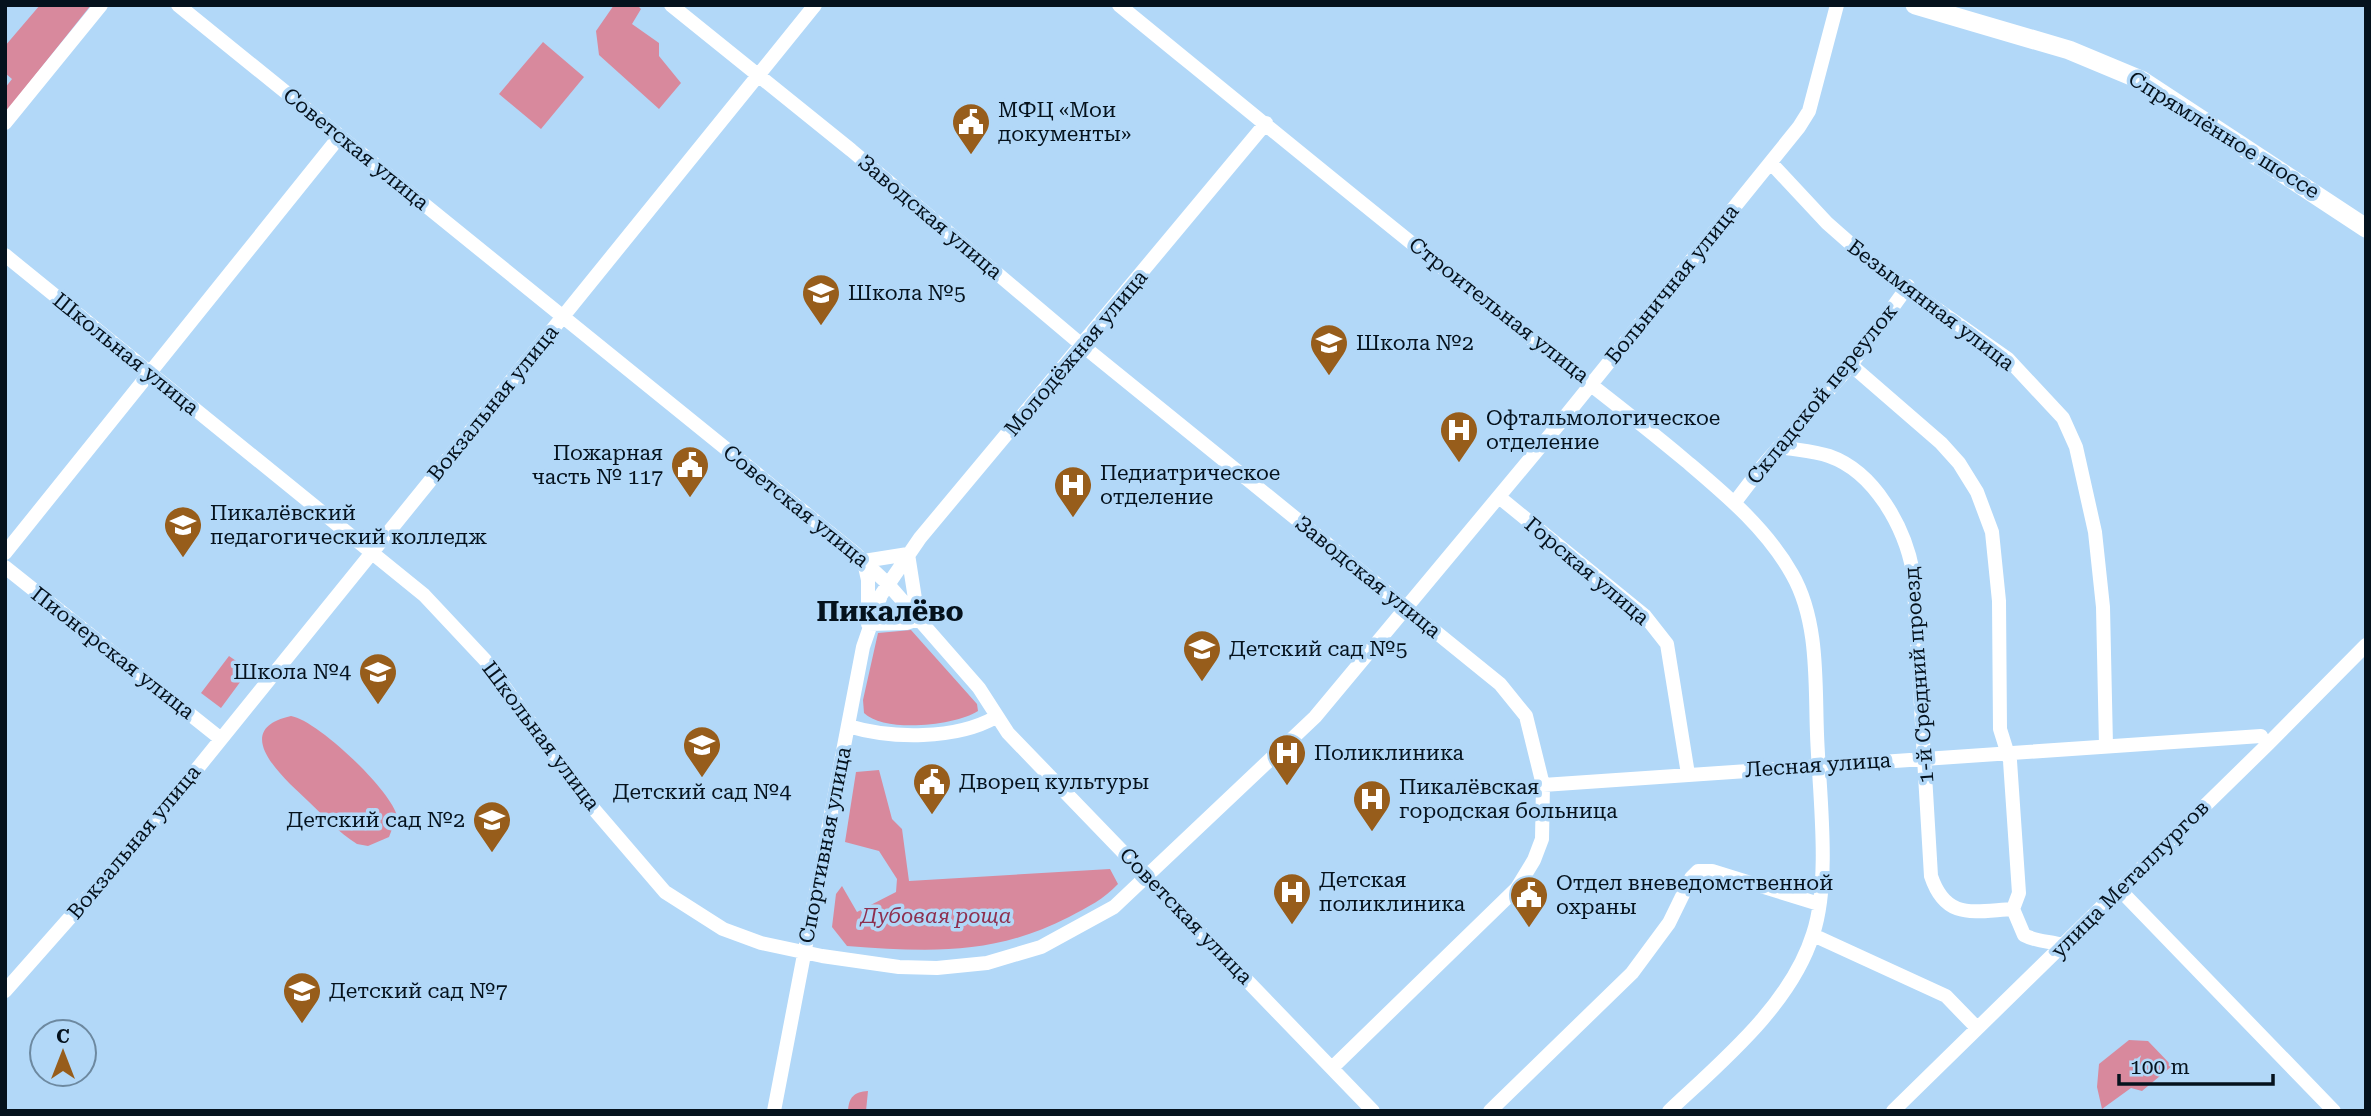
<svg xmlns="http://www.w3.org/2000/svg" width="2371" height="1116" font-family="'Roboto Serif',serif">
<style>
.green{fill:#d8899d}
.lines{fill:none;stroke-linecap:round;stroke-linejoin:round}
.minor{stroke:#fff;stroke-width:14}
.major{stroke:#fff;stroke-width:19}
.labels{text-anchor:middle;stroke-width:7;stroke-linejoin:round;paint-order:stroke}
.poi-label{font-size:21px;fill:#05121d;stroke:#b2d8f8;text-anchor:start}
.street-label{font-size:21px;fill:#05121d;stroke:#b2d8f8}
.park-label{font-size:21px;font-style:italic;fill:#8e2f4e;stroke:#b2d8f8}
.district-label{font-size:28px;font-weight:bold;fill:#05121d;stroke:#b2d8f8}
</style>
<rect width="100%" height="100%" fill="#b2d8f8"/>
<path class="green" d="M40 5H91L5 113V88L12 79 5 73V46Z
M614 5H637L641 9 632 24 659 43V56L681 83 659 109 599 55 596 31Z
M543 42 584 77 541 129 499 94Z
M911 630 977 704 978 711C955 726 884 733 864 713L863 700 878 633Z
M229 656 249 670 221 708 201 693Z
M291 716C317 720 391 790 397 816L389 837 368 846 357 844C339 833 324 816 308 801 286 780 227 730 291 716Z
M879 770 892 819 902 829 909 881 1110 869 1118 884C1104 899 1088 907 1069 917 993 956 929 952 847 946L832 927 836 894 842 886 857 912 896 892 897 879 879 851 845 842 856 772Z
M2129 1040 2148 1041 2172 1066 2142 1091 2131 1088 2102 1109 2097 1087 2099 1064Z
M868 1091 866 1111H848C849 1097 854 1092 868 1091Z"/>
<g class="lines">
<path class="minor" d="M178 5 856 554 887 583 979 688 1008 733 1373 1111
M671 5 851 150 1083 346 1500 684 1526 716 1543 785 1542 839 1534 860 1517 888 1332 1068
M1119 5C1255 116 1391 228 1529 337 1582 378 1635 418 1686 461 1726 495 1766 528 1792 574 1819 621 1815 683 1817 734 1819 792 1831 880 1813 934 1791 1005 1721 1062 1669 1111
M5 123 101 5
M1771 163 1827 223 1877 267 2008 359 2063 418 2076 447 2095 532 2103 607 2106 746
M5 255 424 595 485 660 592 807 665 892 723 929 761 943 822 956 899 967 937 968 987 963 1041 947 1114 907 1315 717 1555 429 1799 127 1809 111 1837 5
M1851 365 1941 443 1959 463 1977 492 1992 532 1999 601 2000 729 2010 761 2019 893 2013 909 2024 935C2037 942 2049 941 2063 945
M1781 447C1797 450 1814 451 1829 456 1875 472 1905 528 1913 572L1931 876C1946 921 1974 911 2013 909
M1499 497 1645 616 1667 644 1688 774
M1735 502 1764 464 1851 365 1908 286
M5 553 340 136
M908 554 918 618
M864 561 908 554
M864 562 868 580V619
M5 567 221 739
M868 624 906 623 918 619
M848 726C891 739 956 740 996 717
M1543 785 2261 736
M2120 890 2334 1111
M1813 935 1946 996 1977 1028
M5 991 150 827 815 5
M774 1111 863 647 881 595 920 538 1266 123
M1490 1111 1632 973 1669 923 1691 878 1698 871H1712L1819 904
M1893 1111 2268 744 2366 645"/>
<path class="major" d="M1915 5 2069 50 2141 80 2366 228"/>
</g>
<defs>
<symbol id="civic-pin" viewBox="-11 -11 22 30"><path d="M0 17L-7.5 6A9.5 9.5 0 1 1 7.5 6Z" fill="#975d1b" stroke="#b2d8f8"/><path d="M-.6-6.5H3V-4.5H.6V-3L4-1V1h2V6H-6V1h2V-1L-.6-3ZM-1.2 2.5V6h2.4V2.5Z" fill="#fff"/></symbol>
<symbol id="school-pin" viewBox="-11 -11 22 30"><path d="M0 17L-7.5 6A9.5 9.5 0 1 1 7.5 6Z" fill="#975d1b" stroke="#b2d8f8"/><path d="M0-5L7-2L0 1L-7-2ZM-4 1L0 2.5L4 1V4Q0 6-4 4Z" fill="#fff"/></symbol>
<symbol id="hospital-pin" viewBox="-11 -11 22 30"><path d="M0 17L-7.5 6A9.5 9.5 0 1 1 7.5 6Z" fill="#975d1b" stroke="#b2d8f8"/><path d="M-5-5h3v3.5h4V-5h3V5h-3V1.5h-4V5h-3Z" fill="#fff"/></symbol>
<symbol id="university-pin" viewBox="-11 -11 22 30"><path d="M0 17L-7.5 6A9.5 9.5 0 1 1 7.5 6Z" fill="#975d1b" stroke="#b2d8f8"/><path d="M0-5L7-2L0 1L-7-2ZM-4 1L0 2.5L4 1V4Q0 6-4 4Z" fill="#fff"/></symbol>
</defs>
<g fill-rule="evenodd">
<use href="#civic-pin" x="949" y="100" width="44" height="60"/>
<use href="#school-pin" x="799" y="271" width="44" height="60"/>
<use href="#school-pin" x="1307" y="321" width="44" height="60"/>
<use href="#hospital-pin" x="1437" y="408" width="44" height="60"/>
<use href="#civic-pin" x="668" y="443" width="44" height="60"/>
<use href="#hospital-pin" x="1051" y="463" width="44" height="60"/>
<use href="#university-pin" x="161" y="503" width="44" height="60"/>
<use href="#school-pin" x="1180" y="627" width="44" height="60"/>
<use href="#school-pin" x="356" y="650" width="44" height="60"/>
<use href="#school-pin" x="680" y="723" width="44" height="60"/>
<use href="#hospital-pin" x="1265" y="731" width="44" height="60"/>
<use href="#civic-pin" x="910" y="760" width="44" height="60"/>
<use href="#hospital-pin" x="1350" y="777" width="44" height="60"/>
<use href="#school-pin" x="470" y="798" width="44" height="60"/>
<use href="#hospital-pin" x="1270" y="870" width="44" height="60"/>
<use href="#civic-pin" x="1507" y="873" width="44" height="60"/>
<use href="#school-pin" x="280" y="969" width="44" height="60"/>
</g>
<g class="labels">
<g class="poi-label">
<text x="998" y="117">МФЦ «Мои<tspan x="998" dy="24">документы»</tspan></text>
<text x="848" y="300">Школа №5</text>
<text x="1356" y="350">Школа №2</text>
<text x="1486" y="425">Офтальмологическое<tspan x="1486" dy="24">отделение</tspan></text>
<text x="663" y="460" text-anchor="end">Пожарная<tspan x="663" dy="24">часть № 117</tspan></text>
<text x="1100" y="480">Педиатрическое<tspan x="1100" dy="24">отделение</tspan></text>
<text x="210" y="520">Пикалёвский<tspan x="210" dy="24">педагогический колледж</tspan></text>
<text x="1229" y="656">Детский сад №5</text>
<text x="351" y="679" text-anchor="end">Школа №4</text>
<text x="1314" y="760">Поликлиника</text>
<text x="959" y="789">Дворец культуры</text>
<text x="1399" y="794">Пикалёвская<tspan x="1399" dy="24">городская больница</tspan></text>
<text x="702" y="799" text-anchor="middle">Детский сад №4</text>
<text x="465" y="827" text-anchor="end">Детский сад №2</text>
<text x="1319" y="887">Детская<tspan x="1319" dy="24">поликлиника</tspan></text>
<text x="1556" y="890">Отдел вневедомственной<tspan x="1556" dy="24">охраны</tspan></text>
<text x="329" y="998">Детский сад №7</text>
</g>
<g class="street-label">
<text transform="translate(2224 135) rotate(32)" y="7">Спрямлённое шоссе</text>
<text transform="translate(356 149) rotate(39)" y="7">Советская улица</text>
<text transform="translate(930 217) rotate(40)" y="7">Заводская улица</text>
<text transform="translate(1672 284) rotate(-51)" y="7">Больничная улица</text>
<text transform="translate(1931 305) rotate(37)" y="7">Безымянная улица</text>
<text transform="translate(1499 310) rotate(38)" y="7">Строительная улица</text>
<text transform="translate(1076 353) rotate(-50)" y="7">Молодёжная улица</text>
<text transform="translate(126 354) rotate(39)" y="7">Школьная улица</text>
<text transform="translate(1822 394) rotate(-51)" y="7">Складской переулок</text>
<text transform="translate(493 403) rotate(-51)" y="7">Вокзальная улица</text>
<text transform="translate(796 506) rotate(39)" y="7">Советская улица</text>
<text transform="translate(1587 571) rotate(40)" y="7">Горская улица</text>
<text transform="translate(1368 577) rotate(39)" y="7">Заводская улица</text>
<text transform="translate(113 653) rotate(38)" y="7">Пионерская улица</text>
<text transform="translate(1919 675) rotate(-94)" y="7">1-й Средний проезд</text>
<text transform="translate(541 736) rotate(53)" y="7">Школьная улица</text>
<text transform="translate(1818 765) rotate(-4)" y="7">Лесная улица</text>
<text transform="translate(134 842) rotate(-50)" y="7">Вокзальная улица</text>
<text transform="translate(825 845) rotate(-79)" y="7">Спортивная улица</text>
<text transform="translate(2130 879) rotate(-45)" y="7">улица Металлургов</text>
<text transform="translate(1186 916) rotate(46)" y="7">Советская улица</text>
</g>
<g class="park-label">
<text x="936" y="923">Дубовая роща</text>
</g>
<g class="district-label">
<text x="890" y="621">Пикалёво</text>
</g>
</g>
<rect width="2371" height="1116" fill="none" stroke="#05121d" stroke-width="14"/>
<g transform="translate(63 1053)"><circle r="33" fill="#b2d8f8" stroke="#6d89a0" stroke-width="2"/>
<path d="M0-5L12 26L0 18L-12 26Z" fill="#975d1b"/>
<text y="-10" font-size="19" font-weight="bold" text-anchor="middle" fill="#05121d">С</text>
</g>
<path d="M2119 1074v10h154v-10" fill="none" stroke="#05121d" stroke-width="3.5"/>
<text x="2130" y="1074" font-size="21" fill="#05121d" stroke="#b2d8f8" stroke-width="5" paint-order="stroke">100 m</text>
</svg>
